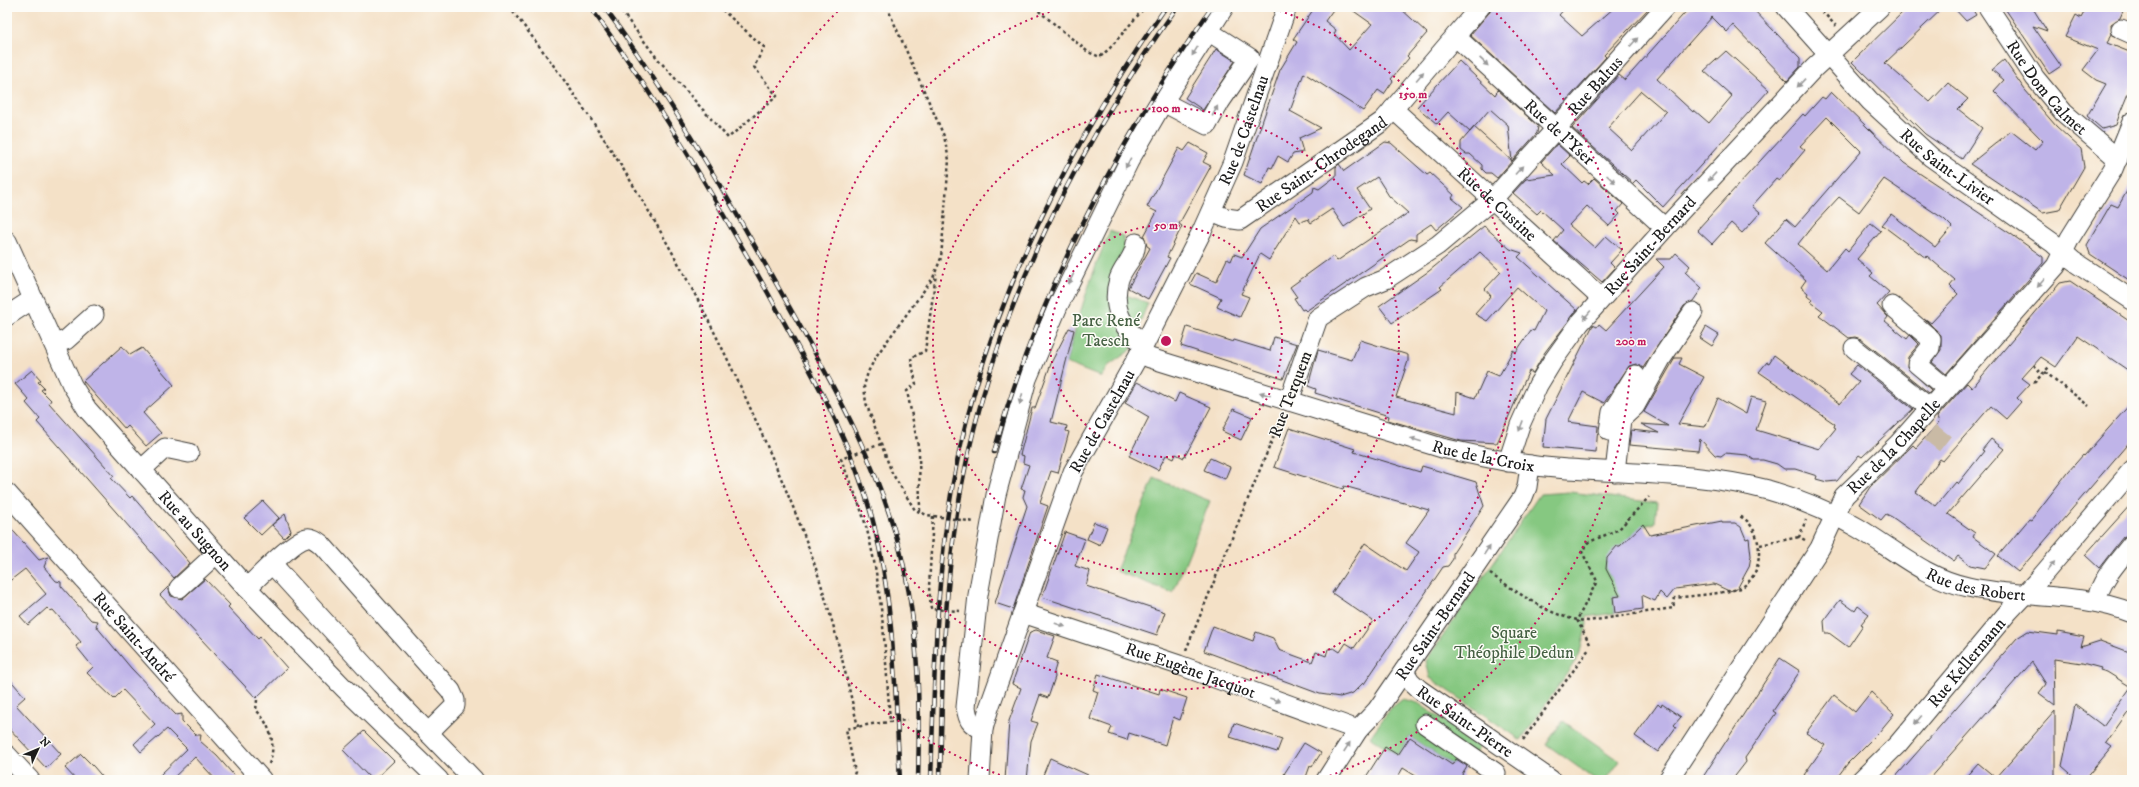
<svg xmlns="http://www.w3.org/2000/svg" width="2139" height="787" font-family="'IM FELL DW Pica',serif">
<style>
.green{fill:#86c881;stroke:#51724e}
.building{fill:#bfb4e8;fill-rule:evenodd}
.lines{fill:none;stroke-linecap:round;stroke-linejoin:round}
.minor-tunnel{stroke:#c9baa5;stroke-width:19;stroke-dasharray:19 10;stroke-linecap:butt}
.minor-casing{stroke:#3c3a36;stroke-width:21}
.path{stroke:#3c3a36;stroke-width:2.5;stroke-dasharray:3 3;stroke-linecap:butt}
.minor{stroke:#fff;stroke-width:19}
.rail-casing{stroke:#1c1c1c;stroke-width:4.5}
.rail{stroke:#fdfcf7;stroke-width:3;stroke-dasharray:9;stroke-linecap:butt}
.oneway{fill:#999}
.ring{fill:none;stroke:#c2185b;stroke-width:2;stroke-dasharray:2 4}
.labels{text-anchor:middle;stroke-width:3;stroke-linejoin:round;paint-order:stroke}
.street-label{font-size:17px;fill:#1c1c1c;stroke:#fdfcf7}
.park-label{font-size:17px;fill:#466144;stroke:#fdfcf7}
.centre{fill:#c2185b;stroke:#fdfcf7;stroke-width:2}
.ring-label{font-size:12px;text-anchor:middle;font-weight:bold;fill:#c2185b;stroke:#fdfcf7;stroke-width:3;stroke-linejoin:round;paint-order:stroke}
</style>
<rect width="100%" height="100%" fill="#fdfcf7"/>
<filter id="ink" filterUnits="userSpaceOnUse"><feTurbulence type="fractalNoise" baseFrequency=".025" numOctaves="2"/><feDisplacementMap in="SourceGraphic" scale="8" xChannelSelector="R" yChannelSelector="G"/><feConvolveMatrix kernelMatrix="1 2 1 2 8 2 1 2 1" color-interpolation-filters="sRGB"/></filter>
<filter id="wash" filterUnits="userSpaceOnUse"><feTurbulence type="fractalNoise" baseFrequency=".012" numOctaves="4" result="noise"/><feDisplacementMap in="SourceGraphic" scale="16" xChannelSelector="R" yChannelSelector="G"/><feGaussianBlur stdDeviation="0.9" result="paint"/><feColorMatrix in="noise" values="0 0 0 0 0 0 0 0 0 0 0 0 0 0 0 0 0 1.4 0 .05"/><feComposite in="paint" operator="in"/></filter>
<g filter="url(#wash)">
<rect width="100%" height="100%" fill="#f4e1c7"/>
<path class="green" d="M1110 231 1123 236 1126 295 1148 303 1137 330 1132 349 1108 366 1101 377 1066 363C1078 318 1091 274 1110 231Z
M1154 478 1210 501 1173 593 1116 571Z
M1570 492 1657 503 1655 523 1644 526 1629 537V540L1615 552H1612L1614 554 1609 562H1606L1609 564 1610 573 1608 575H1611L1626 595 1613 597 1615 613 1586 617 1587 624 1579 656 1521 740 1430 678 1426 661 1540 494Z
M1403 699 1418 703 1480 746 1468 765 1457 758 1452 765 1410 737 1398 755 1370 737 1391 708Z
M1563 721 1620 761 1606 780H1596L1546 744Z"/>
<g id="blocks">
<path class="building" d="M1315 7H1335L1325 21 1336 30 1334 34 1349 50 1372 24 1348 7H1399L1427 33 1407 56 1409 58 1391 79 1393 81 1384 94 1378 90 1363 111 1304 73 1290 111 1321 128 1299 138 1303 152 1293 154 1288 162 1278 156 1272 168 1269 167 1262 184 1244 175 1280 70 1297 42 1293 39Z
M1492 7H1566L1559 15 1582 36 1615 7H1650L1604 55 1606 57 1555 113 1470 35 1488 14Z
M1690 7H1751L1800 58V67L1787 81 1733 25 1727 32 1712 17 1657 79 1693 112 1694 110 1709 123 1732 96 1704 71 1726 51 1769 90 1663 207 1636 180 1633 183 1572 128 1619 75 1625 80ZM1641 91 1666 112 1632 150 1608 128Z
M1908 7H1944L1885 63 1930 102 1948 83 1968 99 1958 109 1982 128 1962 159 1925 134 1852 62Z
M1953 7H1971L1976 15 1966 21Z
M2004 7H2032L2047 31 2033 26 2061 66 2049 74Z
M2087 7H2115L2123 11 2120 18 2111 24 2112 34 2107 43 2132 53V84L2120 113 2116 125 2102 129 2087 116 2106 84 2096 80 2083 70 2098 50 2065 37 2076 15 2081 18Z
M1216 49 1235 61 1203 110 1185 98Z
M2004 60 2025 90 2056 126 2081 149 2084 167 2059 210 2043 213 1970 164 2011 131 2035 150 2043 141 1994 91 2004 80 1992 70Z
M1459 61 1495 95 1498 90 1538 126 1537 133 1497 178 1491 173H1486L1482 169V165L1470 154H1466L1461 150V142L1474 127 1512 161 1508 125 1490 109 1470 132 1448 112 1437 124 1417 107Z
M1831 92 1904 163 2011 234 2043 257V263L1946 374 1932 362 1941 350V335L1924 318 1931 323 1958 294 1950 286 1955 280 1927 256 1926 258 1882 225 1891 214 1935 247 1952 227 1944 219 1884 179 1859 212 1839 197 1815 223 1798 244 1827 270 1845 248 1848 251 1871 223 1881 231 1857 259 1873 273 1870 276 1889 292 1877 305 1888 317 1885 321 1907 339 1910 335 1919 344 1908 357 1907 367 1931 390 1929 393 1861 339 1855 337 1849 338 1819 315 1823 311 1811 302 1813 300 1807 295 1808 293 1801 287 1806 280 1765 243 1786 219 1795 227 1861 151 1827 117 1800 146 1805 150 1779 181 1776 179 1752 206 1760 213 1742 233 1731 223 1712 244 1697 230 1803 114 1805 116 1822 97 1825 99Z
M1385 142 1391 143 1427 175 1430 173 1454 195 1452 198 1463 207 1436 230 1431 224 1416 234V240L1410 239 1306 311 1304 309 1302 310 1294 298 1297 297 1290 287 1333 256 1337 261 1408 213 1389 196 1377 177 1357 190 1370 209 1344 227 1332 209 1311 223 1308 219 1300 222 1296 216 1269 260 1260 254 1241 294 1249 297 1240 317 1217 307 1221 298 1190 284 1196 273 1216 282 1227 259 1231 261 1234 254 1242 257 1260 229 1313 192 1314 187 1319 189 1336 176V167L1339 164 1344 171Z
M1190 143 1208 153 1203 162 1211 166 1179 224 1182 226 1167 257 1170 258 1148 299 1128 288 1150 248 1147 246 1144 236 1157 212 1147 207 1179 148 1184 151Z
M1557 144 1570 156 1562 164 1582 183 1584 181 1588 184 1594 178 1623 204 1617 211 1620 214 1609 226 1587 206 1569 225 1595 248 1606 236 1622 250 1610 263 1615 268 1602 282 1554 241 1563 230 1541 210 1537 214 1513 193 1526 179 1555 175 1541 162Z
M2132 182V282L2090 254 2087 245 2111 204 2118 207Z
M1484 226 1510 249 1522 253 1518 257 1577 310 1545 352 1533 373 1529 371 1497 443 1461 441 1412 427 1388 420 1389 416 1315 393 1316 389 1308 386 1318 350 1352 360 1360 340 1408 355V361L1396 397 1456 413 1457 392 1475 398 1487 371 1499 376 1513 350 1516 352 1531 330 1534 331 1544 311 1517 287 1487 321 1475 314 1491 296 1485 289 1501 272 1480 252 1440 287 1442 289 1392 323 1379 306 1429 271Z
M1676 253 1690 266 1685 272 1702 288 1693 301 1684 306 1643 368 1636 364 1629 366 1604 403 1583 392 1568 422 1598 426 1596 452 1543 447 1546 419 1593 325 1597 327 1599 324 1606 330 1664 267 1656 259H1671Z
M2070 281 2132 323V373L2078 336 2056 367 2041 357 2022 378 2030 384 2017 398 2021 402 2006 419 1991 406 1943 461 1940 459 1916 492 1936 506 1956 482 1958 484 1984 451 1982 450 1991 439 2004 449 1948 514 1975 533 1973 537 1996 554 1985 568 1970 565 1958 556 1954 561 1892 517 1886 514 1881 520 1859 504 1870 487 1913 445 1916 448 1939 422 1937 417 1967 383 1972 388 2060 283Z
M1187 327 1233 342 1234 340 1270 351 1274 337 1297 344 1283 379 1181 346Z
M1706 327 1719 335 1712 346 1700 338Z
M1069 328 1074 330 1051 422 1067 426 1066 431 1069 432 1058 473 1051 471 1040 503 1048 506 1013 609 995 603 1027 506 1023 497 1025 490 1021 489 1029 465 1023 463 1024 456 1020 455 1032 408H1035L1052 361Z
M122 346 130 355 142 348 174 385 143 413 161 433 146 446 128 426 125 429 83 381Z
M1774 355 1840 404 1859 382 1849 374 1857 365 1913 409 1862 457 1859 455 1837 481 1827 482 1816 479 1817 476 1795 469H1784L1777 464 1763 460H1754L1747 455 1725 453 1721 456 1715 455 1700 439 1698 451 1629 445 1631 430 1659 433 1641 424 1668 426 1644 412 1675 358H1682L1679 364 1704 377 1678 424 1705 427 1718 398 1746 414 1751 397 1766 401 1756 430 1819 449 1836 428 1834 427 1835 424 1759 372 1767 362 1769 363Z
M32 370 41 380 38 382 44 388 41 390 51 400 49 403 114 476 111 478 130 498 132 496 190 563 174 578 37 422 40 419 26 403 29 400 15 384Z
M1137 382 1175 402 1179 393 1211 407 1184 458 1176 454 1174 459 1166 455 1158 470 1129 456 1149 417 1125 403Z
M2132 402V439L2018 572 1998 556 2029 519 2031 520 2068 472 2083 455 2084 456Z
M1233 409 1252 417 1241 440 1222 431Z
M1289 428 1355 449 1354 452 1420 472 1422 466 1476 482 1484 506 1453 553V559L1448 566 1443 567 1364 684 1363 683 1353 693 1340 697 1320 694 1204 651 1213 626 1253 641 1256 632 1273 638 1279 650 1312 662 1316 652 1326 656 1328 649 1334 648 1340 652 1346 643 1354 648 1373 621 1332 593 1365 543 1406 571 1419 552 1406 543 1429 510 1344 486 1343 489 1274 467Z
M1210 458 1230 467 1225 479 1204 470Z
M263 501 279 518 261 535 244 518Z
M2132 503V533L2123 537 2099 568 2085 555Z
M285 514 291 531 284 538 272 525Z
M1722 521V523H1735L1741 527 1746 539 1749 538 1751 556 1749 567 1737 589 1729 591 1714 584 1675 589 1667 599 1660 592 1655 601 1642 595 1643 609 1615 613 1613 597 1620 596 1606 569 1607 558 1617 546H1620L1643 524 1650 535Z
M1094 522 1107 527 1100 545 1087 539Z
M7 524 39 560 48 557 44 567 56 581 61 582V586L91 620 98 621 96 626 131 668 176 715 182 714V721L196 735H201L200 741 217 756 238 780H216L195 757 171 780H165L160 775 187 749 167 729 141 752 134 744 155 724 123 690 114 699 87 673 93 667 76 646 81 642 53 610 50 611 47 608 28 625 20 616 46 594 25 569 7 583Z
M1065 532 1085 539 1075 566 1090 571 1086 586 1165 612 1157 635 1042 597Z
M205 579 230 605 228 607 258 639 260 637 287 668 256 698 160 595 168 587 171 596 182 599Z
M1840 600 1855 611 1858 606 1869 614 1861 624 1863 625 1848 647 1829 633H1825L1824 621Z
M1036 630 1055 636 1047 658 1057 662 1054 672 1055 677 1048 698 1040 695 1031 721 1038 723 1031 741 1027 780H1005L1009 721 1021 688 1012 684 1030 632Z
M2028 631 2058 635V632L2084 637 2081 647 2100 641 2132 653V717L2127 713 2106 743 2112 747 2084 780H2078L2062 766 2075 705 2103 726 2131 687 2107 672 2100 670 2101 668 2082 663 2054 659 2055 705 2039 693 2046 684 2032 662 1928 780H1893L2017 638Z
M1780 658 1800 671 1773 711 1776 713 1745 758 1746 762 1732 780H1701Z
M1098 674 1159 694 1160 689 1187 698 1180 720 1173 717 1165 745 1129 733 1127 740 1109 734 1112 727 1090 719 1098 692 1093 690Z
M7 676 25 697 16 705 61 754 46 768 7 726Z
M1871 692 1894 714 1879 732 1848 763 1835 780H1811L1804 775 1825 745 1806 733 1834 695 1855 712Z
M1658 704 1661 707 1662 704 1681 717 1674 725 1676 727 1658 752 1635 736Z
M2055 711V780H1963L1978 763 1996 778Z
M1234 723 1282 739 1277 752 1230 737Z
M364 731 394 761 374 780H372L343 750Z
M1410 737 1452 765 1456 759 1467 766 1462 774 1464 780H1422L1403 768 1396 780H1364L1385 747 1398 755Z
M1304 743 1321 753 1312 767 1310 766 1305 780H1293L1284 774Z
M81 754 94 767 105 780H76L65 768Z
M1050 758 1099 780H1041Z"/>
</g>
</g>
<g filter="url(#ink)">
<use href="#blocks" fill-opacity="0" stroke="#3c3a36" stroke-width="1"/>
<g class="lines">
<path class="minor-tunnel" d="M1930 432 1953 450"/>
<defs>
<g id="minor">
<path id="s1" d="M1786 7 1870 101 1931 157 2053 243 2073 261 2132 300"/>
<path id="s2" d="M1988 7 2035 78 2064 113 2118 159"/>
<path d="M2121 29 2132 34"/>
<path id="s3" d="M1455 36 1665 228"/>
<path d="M1163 102 1207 125 1220 102 1250 58 1208 31"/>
<path id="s4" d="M1393 109 1601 298"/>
<path id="s5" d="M1211 212 1226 218 1240 220 1383 121 1480 7"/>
<path id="s6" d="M7 241 72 385 87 409 247 588 344 688 439 780"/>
<path d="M1136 243C1135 258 1124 265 1119 279 1111 305 1121 330 1144 343"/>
<path d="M1892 306 1931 339 1930 348 1917 364 1947 389"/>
<path d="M7 316 33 299"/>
<path d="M54 344 66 340 94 315"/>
<path d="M1854 348 1930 408"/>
<path id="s7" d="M1140 353 1150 358 1442 448C1480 456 1518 465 1556 468 1625 474 1700 472 1768 490 1799 499 1829 511 1858 528 1895 550 1925 578 1968 587 2022 599 2080 592 2132 613"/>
<path id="s8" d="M1289 401 1318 318 1366 287 1386 279 1438 245 1493 199 1665 7"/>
<path d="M1609 431 1612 412 1635 375"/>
<path id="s9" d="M1508 462 1520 425 1538 385 1552 362 1580 323 1665 228 1814 68 1880 7"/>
<path d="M141 470 165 448 189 453"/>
<path d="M1615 472 1621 419 1635 406 1661 359 1693 312"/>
<path id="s10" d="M7 493 262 780"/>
<path d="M272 564 381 684 474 780"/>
<path d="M179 588 216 554"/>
<path d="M247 588C258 577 294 540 307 538 312 537 317 541 321 544L451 691 455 700V706L428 733"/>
<path d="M2096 602C2101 579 2117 563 2132 544"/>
<path id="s11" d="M1023 613 1179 665 1358 730"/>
<path id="s12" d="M1404 671 1410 681 1420 690 1551 780"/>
<path d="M1425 724 1496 773"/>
<path d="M983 729C970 725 968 720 966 707L978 595 996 495 1027 379 1058 306 1129 161 1163 102 1224 7"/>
<path d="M7 755 30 780"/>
<path id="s13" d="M980 780 983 729 989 708 1073 472 1140 353 1202 231 1233 162 1287 7"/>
<path id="s14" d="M1326 780 1358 730 1377 710 1523 497 1527 487 1530 465"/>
<path id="s15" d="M1668 780 1820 548 1844 496 1899 443 2056 266 2070 238 2113 169 2132 122"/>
<path id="s16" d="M1861 780 1898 744 2009 611 2040 578 2132 470"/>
</g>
</defs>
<use href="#minor" class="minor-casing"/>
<path class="path" d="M509 7C615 140 700 290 767 446 789 496 811 548 826 601 839 642 848 685 858 727
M618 7 657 58 728 138 777 96 754 67 764 47 719 7
M887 7 944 136 949 160 941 258 933 278 877 355 868 372 864 386 866 403 892 473 915 510 927 515 975 522
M1034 7 1088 52 1100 57 1110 48 1145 7
M1818 7 1836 26
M2034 365 2042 374
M2045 372 2089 406
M2034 383 2049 367
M881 444 841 459C848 478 857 497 863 516 883 582 885 653 890 721
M920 511 919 451 907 391 916 384 911 358 925 351 936 274
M933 516 929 587 931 609 960 611
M1805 540 1799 537 1806 520
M1760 545 1799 537
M1490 574C1520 593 1552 620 1589 621L1673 608 1675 598C1688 596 1733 593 1742 587 1763 575 1764 539 1748 522 1746 519 1741 517 1738 515
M1590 644 1577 620 1597 581 1582 552 1587 543 1619 529 1649 497
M1186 650 1282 416
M257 700 256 710C270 724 277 745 269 764
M1523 740 1589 649
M852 780 855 772 846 729 872 724 907 720"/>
<use href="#minor" class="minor"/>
<defs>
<path id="rail" d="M590 7C657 98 713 195 768 293 809 368 853 442 874 525 895 608 895 695 900 780
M604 7C671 98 727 196 782 294 831 381 882 468 904 567 919 636 920 709 918 780
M994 452C1038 293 1118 142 1212 7
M931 780C934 693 935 606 947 520 973 332 1058 161 1166 7
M940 780C942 693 943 606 956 520 984 331 1068 161 1177 7"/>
</defs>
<use href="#rail" class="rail-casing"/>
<use href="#rail" class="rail"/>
</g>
<defs><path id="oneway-solid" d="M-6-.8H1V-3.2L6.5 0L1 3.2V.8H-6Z"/></defs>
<g class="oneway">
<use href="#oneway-solid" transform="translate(1634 42) rotate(-48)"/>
<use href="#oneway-solid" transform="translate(1195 51) rotate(122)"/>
<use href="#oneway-solid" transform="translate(1484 62) rotate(43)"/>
<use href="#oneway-solid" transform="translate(1420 76) rotate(-50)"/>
<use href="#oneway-solid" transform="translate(1801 83) rotate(133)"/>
<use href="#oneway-solid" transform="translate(1215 111) rotate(-62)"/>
<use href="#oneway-solid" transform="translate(1128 163) rotate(118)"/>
<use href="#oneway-solid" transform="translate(1519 170) rotate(-48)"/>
<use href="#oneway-solid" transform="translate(1712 177) rotate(133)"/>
<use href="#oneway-solid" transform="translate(1611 179) rotate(42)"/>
<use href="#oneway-solid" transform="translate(1071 279) rotate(116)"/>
<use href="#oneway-solid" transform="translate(2041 283) rotate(131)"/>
<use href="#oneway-solid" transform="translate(1587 315) rotate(130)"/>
<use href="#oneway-solid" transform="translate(1265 394) rotate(-163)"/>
<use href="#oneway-solid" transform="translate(1021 399) rotate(105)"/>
<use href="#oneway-solid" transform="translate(1521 426) rotate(111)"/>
<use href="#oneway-solid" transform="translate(1416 440) rotate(-163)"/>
<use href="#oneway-solid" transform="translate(1487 550) rotate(-56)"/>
<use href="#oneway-solid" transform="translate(2051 566) rotate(-50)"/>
<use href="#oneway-solid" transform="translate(1060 625) rotate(19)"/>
<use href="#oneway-solid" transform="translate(1275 700) rotate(20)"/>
<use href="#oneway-solid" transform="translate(1918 720) rotate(130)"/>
<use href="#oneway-solid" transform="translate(1347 747) rotate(-57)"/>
</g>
</g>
<g class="ring">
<circle cx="1166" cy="341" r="116"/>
<circle cx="1166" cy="341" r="233"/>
<path d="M1268 7A349 349 0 1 1 1064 7"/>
<path d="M1011 779A465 465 0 0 1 840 9M1492 9A465 465 0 0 1 1321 779"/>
</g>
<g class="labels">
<g class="street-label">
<text dy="6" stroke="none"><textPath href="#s8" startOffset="453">Rue Baltus</textPath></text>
<text dy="6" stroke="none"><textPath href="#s2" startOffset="100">Rue Dom Calmet</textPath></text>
<text dy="6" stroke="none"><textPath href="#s13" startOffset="706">Rue de Castelnau</textPath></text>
<text dy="6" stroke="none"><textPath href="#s3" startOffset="142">Rue de l'Yser</textPath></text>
<text dy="6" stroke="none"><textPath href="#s5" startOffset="129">Rue Saint-Chrodegand</textPath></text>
<text dy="6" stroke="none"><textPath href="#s1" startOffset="228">Rue Saint-Livier</textPath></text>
<text dy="6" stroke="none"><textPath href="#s4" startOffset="141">Rue de Custine</textPath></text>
<text dy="6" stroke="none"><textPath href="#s9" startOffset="262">Rue Saint-Bernard</textPath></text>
<text transform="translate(1290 394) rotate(-69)" y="6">Rue Terquem</text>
<text dy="6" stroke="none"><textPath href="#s13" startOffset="382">Rue de Castelnau</textPath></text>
<text dy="6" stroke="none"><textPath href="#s15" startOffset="405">Rue de la Chapelle</textPath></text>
<text dy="6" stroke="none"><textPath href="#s7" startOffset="359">Rue de la Croix</textPath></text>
<text dy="6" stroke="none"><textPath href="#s6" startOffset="349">Rue au Sugnon</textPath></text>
<text dy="6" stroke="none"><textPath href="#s7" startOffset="877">Rue des Robert</textPath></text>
<text dy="6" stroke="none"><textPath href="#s14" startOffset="189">Rue Saint-Bernard</textPath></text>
<text dy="6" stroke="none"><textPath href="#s10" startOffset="192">Rue Saint-André</textPath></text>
<text dy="6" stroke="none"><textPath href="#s16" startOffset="158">Rue Kellermann</textPath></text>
<text dy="6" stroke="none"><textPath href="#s11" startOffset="177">Rue Eugène Jacquot</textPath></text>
<text dy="6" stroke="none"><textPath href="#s12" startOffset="80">Rue Saint-Pierre</textPath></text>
</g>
<g class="park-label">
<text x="1106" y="326">Parc René<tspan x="1106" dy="20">Taesch</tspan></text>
<text x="1514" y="638">Square<tspan x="1514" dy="20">Théophile Dedun</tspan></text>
</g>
</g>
<circle cx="1166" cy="341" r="6" class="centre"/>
<g class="ring-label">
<text x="1413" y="98">150 m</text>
<text x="1166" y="112">100 m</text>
<text x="1166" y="229">50 m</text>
<text x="1631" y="345">200 m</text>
</g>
<rect width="2139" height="787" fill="none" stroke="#fdfcf7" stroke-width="24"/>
<g transform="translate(38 749) rotate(46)" stroke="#fdfcf7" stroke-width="3" paint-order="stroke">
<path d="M0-3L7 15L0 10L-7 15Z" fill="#1c1c1c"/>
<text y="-6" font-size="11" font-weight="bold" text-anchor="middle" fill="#1c1c1c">N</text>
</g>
</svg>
